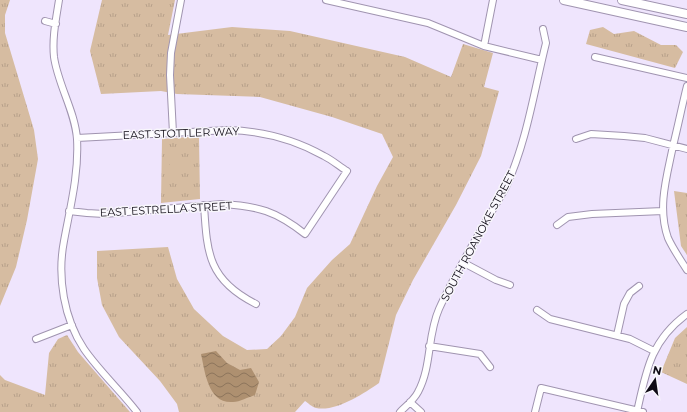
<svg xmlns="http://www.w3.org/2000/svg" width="687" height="412" font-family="Montserrat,sans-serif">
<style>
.grass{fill:url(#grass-tufts)}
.pitch{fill:#d6bca1}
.water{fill:url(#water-waves)}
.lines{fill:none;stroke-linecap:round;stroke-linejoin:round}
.minor-casing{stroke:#a094b0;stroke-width:8}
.major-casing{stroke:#a094b0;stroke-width:10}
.minor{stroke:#fff;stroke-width:6}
.major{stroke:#fff;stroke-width:8}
.labels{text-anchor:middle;stroke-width:3;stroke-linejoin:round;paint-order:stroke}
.street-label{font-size:11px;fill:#100c16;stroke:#f8f6fc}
</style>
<defs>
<pattern id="grass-tufts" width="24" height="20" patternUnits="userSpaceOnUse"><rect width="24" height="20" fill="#d6bca1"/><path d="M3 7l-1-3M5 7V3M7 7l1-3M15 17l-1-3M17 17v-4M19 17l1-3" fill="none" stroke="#b7a08a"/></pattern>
<pattern id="water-waves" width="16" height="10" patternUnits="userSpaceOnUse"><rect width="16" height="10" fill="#ae9070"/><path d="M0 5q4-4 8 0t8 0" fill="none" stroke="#8c745b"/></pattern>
</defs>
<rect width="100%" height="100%" fill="#efe5fd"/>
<path class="grass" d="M0 0H10L5 15V33L34 130 38 159 27 220 16 267 0 306Z
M102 0H175L168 35 232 27 290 31 405 57 451 77 463 44 493 53 484 87 499 91 481 156 456 205 413 280 396 315 379 383C363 394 336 412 316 408 312 407 308 403 305 401L295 412H179L177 404 160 381 119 337 102 305 97 278V251L168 247 177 279 194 309 223 336 247 350 267 349 281 336 295 317 307 288 332 260 350 244 377 186 393 157 382 134 332 117 260 97 177 94 161 91 101 94 90 51Z
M603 27 614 34 634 31 661 45H676L683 52 675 68 586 44 590 30Z
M199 136 200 199 161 203 162 139Z
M674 191 687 193V255L681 246Z
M687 327V384L661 372 675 338Z
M67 335 78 352 130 412H0V375L5 380 45 395 49 353 58 339Z"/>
<path class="pitch" d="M170 159H190L191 170H170Z"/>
<path class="water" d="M216 351 227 363 240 370 251 368 259 382 255 395C248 397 240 402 233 402 208 404 205 372 201 354Z"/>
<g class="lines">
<defs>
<path id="minor" d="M59 0C56 19 52 38 54 57 58 85 75 111 77 139 79 174 70 208 64 241 57 277 64 319 84 349 100 372 120 390 137 412
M326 0 428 23 484 46 542 60
M45 21 56 24
M484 46 493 0
M595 57 687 78
M687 86C682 106 678 126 673 146 667 176 657 207 668 238 673 249 680 259 687 270
M173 133 170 75 171 53 181 0
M576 139 591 134 624 136 645 138 687 149
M204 205C207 253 208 280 256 304
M69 211 87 213 104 214 222 204C258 206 276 211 305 234L347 171C339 166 332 160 324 156 294 139 262 131 228 130L77 138
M557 225 568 217 592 214 663 211
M464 263 496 280 510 285
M537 310 550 319 630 339 654 351
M617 335 624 304 630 293 639 286
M36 339 72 325
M429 346 480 354 490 367
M410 402 421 412
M400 412C406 406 414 400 418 392 432 366 427 336 439 309 458 267 483 227 506 187 527 141 534 91 546 43L543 29
M535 412 541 388 643 412
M637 412C646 371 651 340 687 314"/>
<path id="major" d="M564 0 687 27
M622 0 687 14"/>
</defs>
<use href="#minor" class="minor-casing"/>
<use href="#major" class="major-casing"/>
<use href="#minor" class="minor"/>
<use href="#major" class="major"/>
</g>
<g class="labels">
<g class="street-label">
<text transform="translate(181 133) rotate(-2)" y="4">EAST STOTTLER WAY</text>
<text transform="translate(166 209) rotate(-3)" y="4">EAST ESTRELLA STREET</text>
<text transform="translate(478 236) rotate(-62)" y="4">SOUTH ROANOKE STREET</text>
</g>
</g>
<g transform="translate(655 380) rotate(13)" stroke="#f8f6fc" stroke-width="3" paint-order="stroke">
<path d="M0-3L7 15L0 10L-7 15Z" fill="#100c16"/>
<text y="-6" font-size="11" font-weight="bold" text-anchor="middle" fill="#100c16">N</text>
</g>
</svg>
